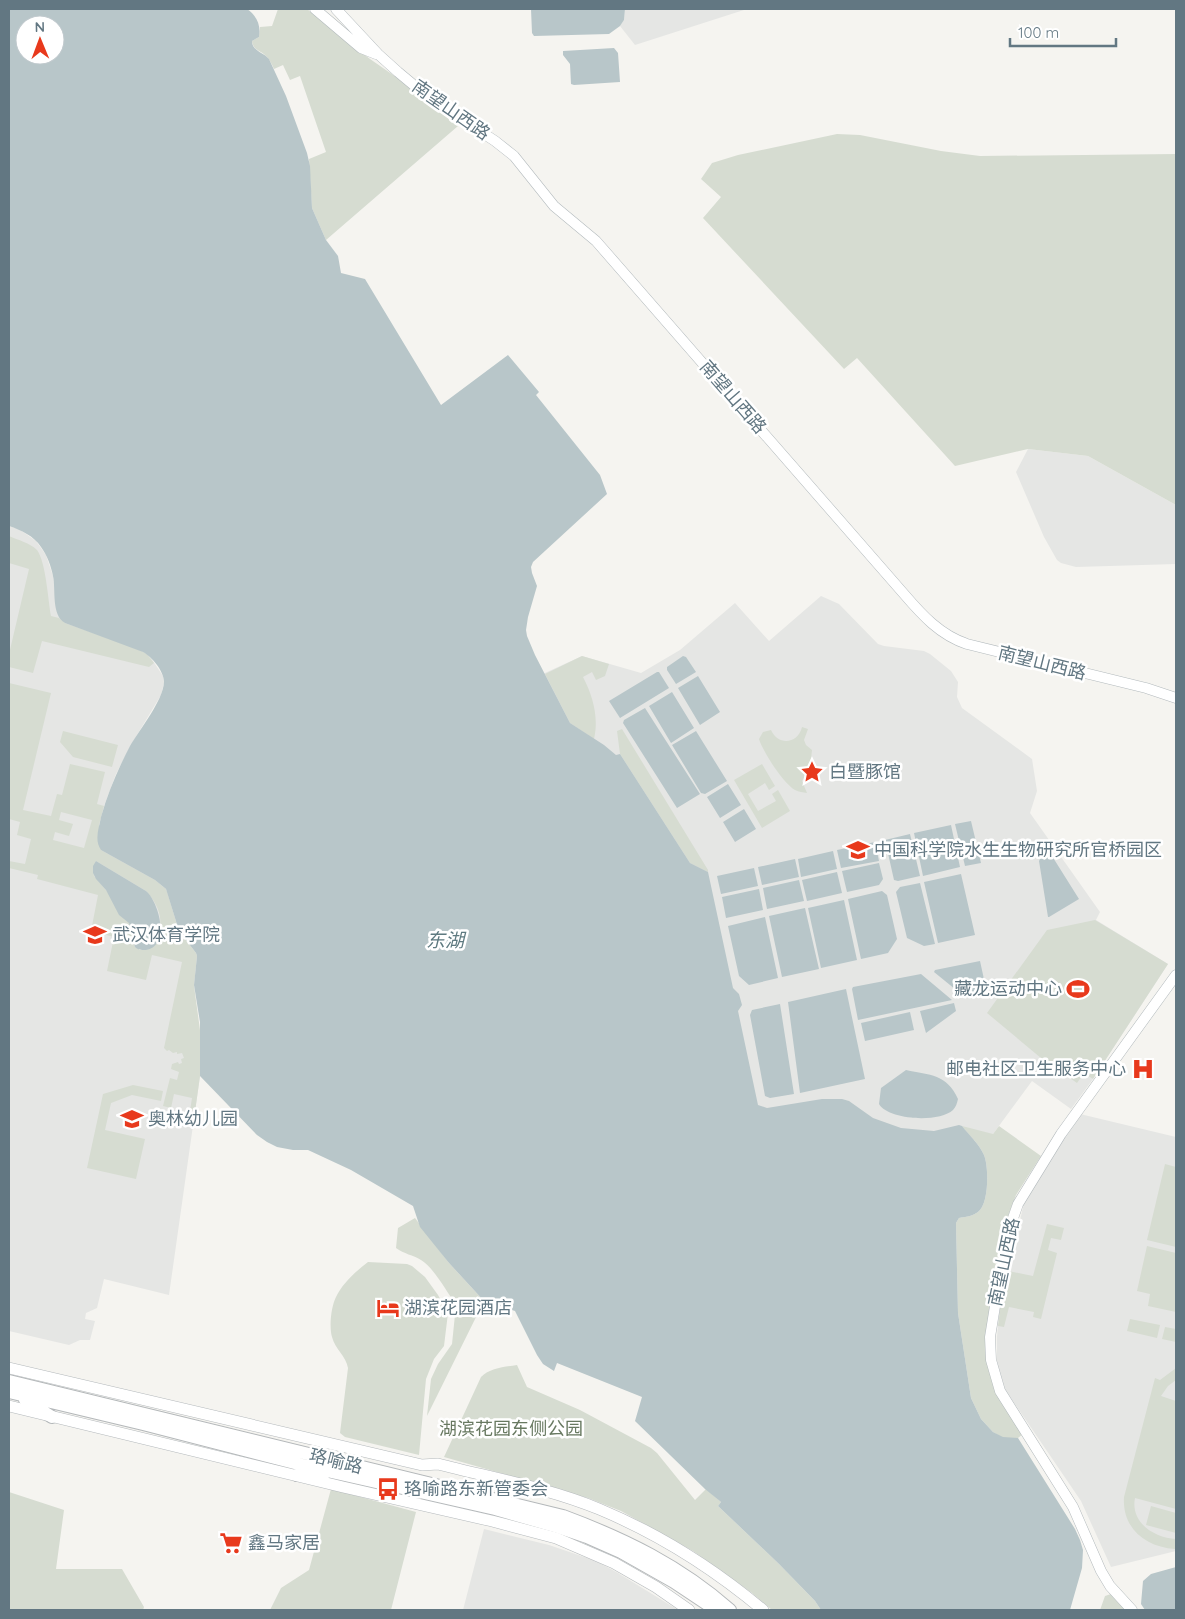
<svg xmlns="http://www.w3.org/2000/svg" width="1185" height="1619" font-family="Quicksand,'Noto Sans SC',sans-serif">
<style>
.built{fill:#e5e6e4}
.green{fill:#d6dcd1;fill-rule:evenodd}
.water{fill:#b8c6c9;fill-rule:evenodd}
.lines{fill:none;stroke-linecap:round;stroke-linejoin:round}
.secondary-casing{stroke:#b3babd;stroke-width:11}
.primary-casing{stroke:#b4b9bc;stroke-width:12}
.highway-casing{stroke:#b4b8ba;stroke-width:14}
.secondary{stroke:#fff;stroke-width:10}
.primary{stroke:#fff;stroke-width:11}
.highway{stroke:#fff;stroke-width:12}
.labels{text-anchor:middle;stroke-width:5;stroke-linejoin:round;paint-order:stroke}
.street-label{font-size:18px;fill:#627782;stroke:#fff}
.poi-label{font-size:18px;fill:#627782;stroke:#fff;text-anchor:start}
.park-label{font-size:18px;fill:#687961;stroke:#fff}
.water-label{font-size:19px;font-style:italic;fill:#5e7a80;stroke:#fff}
</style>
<rect width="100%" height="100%" fill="#f5f4f0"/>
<path class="built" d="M625 9H747L635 45 620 26 624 20Z
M1028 449 1088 456 1176 505V564L1076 567 1061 563 1057 560 1044 537 1016 472Z
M9 526 19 529 36 541 46 555 53 576 58 616 151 658 163 676 164 683 161 695 131 745 116 774 104 806 99 825 167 891 194 985 200 1076 169 1295 104 1279 97 1308 86 1313 85 1319 95 1321 90 1340H80L69 1345 9 1331Z
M821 596 839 604 878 644 884 646 924 651 930 654 951 671 958 682 957 697 962 708 1032 759 1037 791 1030 813 1100 912 1096 920 1168 964 1093 1079 1071 1109 1032 1081 993 1134 952 1147 760 1118 534 678 582 656 641 673 680 650 735 603 769 641Z
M1080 1114 1176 1137V1551L1111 1567 1081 1501 1004 1388 999 1374 997 1361V1336L1001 1299 1026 1195Z
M484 1529 549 1545 596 1561 618 1573 678 1610H463Z"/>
<path class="green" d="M278 9H307L370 59 396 77 458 126 326 240 312 208 309 159 326 152 300 76 290 80 283 65 274 69C272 65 270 60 267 57 261 50 253 51 252 41L259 37 260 27 272 26Z
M837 134 860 135 941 151 980 156 1176 154V505L1088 456 1028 449 955 466 857 358 844 369 703 218 721 197 701 179 712 163 738 155Z
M9 536C18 540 30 543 37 550 46 562 48 600 51 616L59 618 65 623 138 649 147 654 154 663 149 667 42 641 33 673 9 667V654L29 569 9 563Z
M582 656 609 664 605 676 596 680 592 672 583 677C593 696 599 718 594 739L570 723 545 674Z
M9 683 51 693 23 810 51 816 57 794 62 795 70 764 105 772 97 804 104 806 99 825 101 850 155 880 166 889 179 931 196 953 197 956 194 986 200 1030V1076L195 1112 190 1111 192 1098 174 1094 171 1108 163 1106 170 1078 177 1080 179 1072 171 1069 172 1064 178 1062 179 1064 182 1063 181 1059 184 1058 182 1053 177 1054V1052L173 1053 169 1050 167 1051 164 1048 182 962 152 955 146 980 107 971 114 937 91 931 98 895 37 879 38 875 9 868V861L25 864 31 839 17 835 20 822 9 819ZM61 812 92 820 84 848 53 840 55 832 69 836 73 824 59 820ZM96 861 146 891C154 899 164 916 159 928 157 935 152 942 148 949L140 950 135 947 129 922 106 890 94 876 93 871Z
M802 727 808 729 804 740 806 745 812 750 810 768 802 781 807 793C803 792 799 792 795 790 783 783 763 752 759 739L763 732 771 730C778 746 798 744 802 727Z
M622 729 708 870V872L690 863 620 754 617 731Z
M63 731 118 745 112 767 73 757 60 742Z
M762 764 775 786 769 790 765 783 748 794 758 811 776 801 772 794 778 790 790 811 762 828 734 780Z
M1095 920 1168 964 1093 1079 1084 1073 1077 1083 1067 1076 1065 1078 987 1013 1047 930Z
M133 1085 163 1091 161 1101 132 1095 111 1103 105 1130 145 1139 136 1179 87 1168 103 1094Z
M962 1126 993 1134 999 1126 1041 1156 1016 1195 1007 1219 986 1341C984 1380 1003 1403 1023 1434L1018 1438H1003L993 1432 981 1419 971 1398 958 1313 956 1223 959 1218C965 1217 973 1216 978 1212 989 1204 989 1167 984 1155 979 1144 969 1135 962 1126Z
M1165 1164 1176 1167V1247L1147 1240Z
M415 1218 449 1263 484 1301 427 1416 431 1379 438 1364 452 1344 456 1305C447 1292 434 1268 421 1260 413 1255 404 1254 396 1248L398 1228Z
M1047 1224 1064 1228 1061 1240 1051 1238 1048 1250 1057 1253 1041 1319 1033 1317 1034 1312 1009 1307 1004 1327 998 1326 1001 1301 1008 1271 1033 1276Z
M1147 1246 1176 1253V1312L1148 1306 1150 1294 1137 1291Z
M368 1262 407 1264 412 1266 425 1277 438 1295 448 1313 444 1346 434 1359 426 1379 419 1455 345 1437 340 1433 348 1368C346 1356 335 1349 332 1337 329 1327 331 1307 336 1297 342 1284 356 1271 368 1262Z
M1130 1319 1160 1325 1157 1338 1127 1331Z
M1165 1327 1176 1329V1342L1162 1339Z
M517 1365 527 1387 580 1410 651 1448 657 1453 695 1500 706 1489 721 1502 718 1506 779 1564 815 1601 821 1610H772L752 1593 693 1551 621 1511 588 1498 444 1457 481 1377C490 1368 504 1367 517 1365Z
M1176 1368V1380L1168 1386 1161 1396 1176 1401V1509L1135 1498C1130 1523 1155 1538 1176 1539V1549H1175C1145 1547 1122 1528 1124 1497L1155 1378 1160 1380Z
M331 1489 416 1512 391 1610H270L281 1588 309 1570Z
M9 1492 64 1510 56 1569H122L144 1607 143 1610H9Z
M1151 1506 1176 1513V1533L1146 1525Z
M1111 1594 1127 1610H1100L1105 1596Z"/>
<path class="water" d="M9 9H247C257 16 261 25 259 37L252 41C252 51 263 52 269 59L286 96 307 153 310 166 312 208 326 240 338 256 341 273 365 279 441 405 508 355 539 392 536 395 600 475 607 494 533 562 531 567 532 573 537 586 528 617 526 630 527 636 535 655 570 723 604 745 616 755 620 754 690 863 708 872 733 988 739 994 742 1005 738 1011 758 1105 767 1108 822 1099H842L849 1101 873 1118 901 1128 934 1131 959 1125 962 1126C969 1135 979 1144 984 1155 989 1167 989 1204 978 1212 973 1216 965 1217 959 1218L956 1223 958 1313 971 1398 981 1419 993 1432 1003 1437 1018 1438 1075 1529 1080 1540 1083 1550 1082 1568 1070 1610H821L815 1601 779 1564 718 1506 721 1502 705 1489 635 1421 642 1397 557 1363 554 1371 543 1364 537 1355 515 1311 484 1301 449 1263 420 1227 413 1206 351 1170 308 1150H293L277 1147 267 1142 257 1135 200 1076V1022L194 985 197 956 196 953 179 931 166 889 155 880 101 850C94 840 99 828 101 817 108 792 118 769 130 746 140 729 163 701 164 682 164 671 152 657 143 652L65 623C51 615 56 590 53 576 51 566 47 555 41 547 34 536 21 530 9 526ZM25 25H55V55H25Z
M531 9H625L624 20 620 26 609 34 534 36 532 33Z
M614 48 618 53 620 82 574 85 571 84 570 64 563 55V51Z
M683 656 686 657 696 672 676 684 667 670V667Z
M657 672H659L669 688 620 718 609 701Z
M698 676 720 712 700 725 678 688Z
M672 692 694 728 671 743 649 706Z
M645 708 700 794 677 808 623 723 624 720Z
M696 731 727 781 705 794 701 793 672 745Z
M728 784 741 805 720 818 707 797Z
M744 809 756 829 735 842 723 822Z
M971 821 981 863 965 866 955 824Z
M951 825 960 867 923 876 914 833Z
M910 834 920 876 898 881 894 880 885 840Z
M875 842 879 861 841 868 837 850Z
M833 851 837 869 801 877 798 859Z
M1052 856 1079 899 1049 917H1048L1039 861 1040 859Z
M795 859 799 877 762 885 758 867Z
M96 861 146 891C159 902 171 946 146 950 141 950 138 950 135 947L129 923 119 915 106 890 96 879 93 873V866Z
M879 863 883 879 879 885 847 892 842 871Z
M754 868 758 886 721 894 717 876Z
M837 872 842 893 807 901 802 880Z
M961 874 975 935 938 943 924 882Z
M799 880 804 901 767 909 763 888Z
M920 883 935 944 924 946 907 938 896 892 900 887Z
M759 889 763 910 726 918 722 897Z
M882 891 887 895 897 939 888 953 861 959 848 899Z
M844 900 857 960 821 968 808 908Z
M805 908 819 969 782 977 769 916Z
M765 917 778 978 749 985 739 976 728 926Z
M980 961 987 993 966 998 934 972 935 970Z
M921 974 952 1000 858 1020 852 989 853 987Z
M846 989 865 1079 800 1093 788 1002Z
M954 1003 956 1011 926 1033 920 1011Z
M780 1004 794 1094 770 1098 765 1096 750 1015 752 1010Z
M910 1012 914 1030 865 1041 861 1023Z
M906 1070C930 1075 947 1074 958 1099 957 1103 956 1107 953 1110 939 1123 888 1120 879 1104L881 1088Z
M1176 1567V1610H1145L1141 1604 1143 1581 1151 1574Z"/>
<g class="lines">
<defs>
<path id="secondary" d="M315 9 361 48 376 54
M336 9 378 54 398 72 428 97 495 141 514 156 554 206 596 241 904 594C922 615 940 635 967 644L1146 688 1176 698
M1132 1610 1110 1586 1101 1571 1073 1507 1000 1391 991 1360 990 1337 996 1300 1012 1221 1018 1204 1061 1134 1176 975"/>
<path id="primary" d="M9 1368 422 1465 438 1464C492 1478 548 1488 599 1509 659 1534 714 1569 763 1610
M9 1406 343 1487 492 1521 556 1538 614 1563 656 1587 689 1610"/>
<path id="highway" d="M9 1381 563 1516C625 1539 680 1566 730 1610
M9 1392 143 1424 314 1468 495 1509 558 1527 587 1537 621 1552 674 1582 716 1610
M25 1400 52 1417
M297 1475 324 1474"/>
</defs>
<use href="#secondary" class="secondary-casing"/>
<use href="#primary" class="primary-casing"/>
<use href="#highway" class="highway-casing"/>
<use href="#secondary" class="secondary"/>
<use href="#primary" class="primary"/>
<use href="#highway" class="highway"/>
</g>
<defs>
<symbol id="sight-bare" viewBox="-9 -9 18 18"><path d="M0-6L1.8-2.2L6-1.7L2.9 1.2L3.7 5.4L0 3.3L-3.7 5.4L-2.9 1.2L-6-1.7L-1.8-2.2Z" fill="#e8391c" stroke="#fff" stroke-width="2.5" paint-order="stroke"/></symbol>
<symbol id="university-bare" viewBox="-9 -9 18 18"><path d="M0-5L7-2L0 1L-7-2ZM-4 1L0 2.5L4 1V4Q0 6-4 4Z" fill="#e8391c" stroke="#fff" stroke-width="2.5" paint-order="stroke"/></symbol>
<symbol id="stadium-bare" viewBox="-9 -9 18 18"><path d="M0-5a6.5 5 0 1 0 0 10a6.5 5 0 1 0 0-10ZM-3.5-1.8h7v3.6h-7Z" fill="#e8391c" stroke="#fff" stroke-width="2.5" paint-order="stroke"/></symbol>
<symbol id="hospital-bare" viewBox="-9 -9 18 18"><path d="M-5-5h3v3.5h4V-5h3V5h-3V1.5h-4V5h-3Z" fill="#e8391c" stroke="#fff" stroke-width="2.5" paint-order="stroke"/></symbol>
<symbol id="school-bare" viewBox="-9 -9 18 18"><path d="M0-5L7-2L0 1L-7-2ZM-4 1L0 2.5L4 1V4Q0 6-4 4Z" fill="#e8391c" stroke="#fff" stroke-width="2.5" paint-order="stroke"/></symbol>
<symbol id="hotel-bare" viewBox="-9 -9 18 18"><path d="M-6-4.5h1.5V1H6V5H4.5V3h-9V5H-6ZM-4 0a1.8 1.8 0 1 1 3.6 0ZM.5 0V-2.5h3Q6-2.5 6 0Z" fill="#e8391c" stroke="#fff" stroke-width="2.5" paint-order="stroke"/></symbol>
<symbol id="bus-bare" viewBox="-9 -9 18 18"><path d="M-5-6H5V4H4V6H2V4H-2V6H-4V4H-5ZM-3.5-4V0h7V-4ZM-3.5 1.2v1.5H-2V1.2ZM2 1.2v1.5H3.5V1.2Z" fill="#e8391c" stroke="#fff" stroke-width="2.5" paint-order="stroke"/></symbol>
<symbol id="supermarket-bare" viewBox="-9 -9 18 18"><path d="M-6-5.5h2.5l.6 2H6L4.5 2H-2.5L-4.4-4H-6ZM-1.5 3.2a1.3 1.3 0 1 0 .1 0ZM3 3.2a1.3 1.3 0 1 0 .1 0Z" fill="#e8391c" stroke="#fff" stroke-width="2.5" paint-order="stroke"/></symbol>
</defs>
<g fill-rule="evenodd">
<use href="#sight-bare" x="796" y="756" width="32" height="32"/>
<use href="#university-bare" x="842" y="834" width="32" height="32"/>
<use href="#university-bare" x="79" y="919" width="32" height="32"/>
<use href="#stadium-bare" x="1062" y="973" width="32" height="32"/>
<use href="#hospital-bare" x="1127" y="1053" width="32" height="32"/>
<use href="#school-bare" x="116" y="1103" width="32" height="32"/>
<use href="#hotel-bare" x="372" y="1292" width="32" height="32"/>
<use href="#bus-bare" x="372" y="1473" width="32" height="32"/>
<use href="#supermarket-bare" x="215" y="1527" width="32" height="32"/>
</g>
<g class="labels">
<g class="street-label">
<text transform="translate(451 110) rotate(35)" y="6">南望山西路</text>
<text transform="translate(733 397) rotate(49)" y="6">南望山西路</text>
<text transform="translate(1042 663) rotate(14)" y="6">南望山西路</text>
<text transform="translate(1004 1262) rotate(-78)" y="6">南望山西路</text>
<text transform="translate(336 1461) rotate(14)" y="6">珞喻路</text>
</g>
<g class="poi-label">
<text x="829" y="778">白暨豚馆</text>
<text x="874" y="856">中国科学院水生生物研究所官桥园区</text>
<text x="112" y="941">武汉体育学院</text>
<text x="1062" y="995" text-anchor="end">藏龙运动中心</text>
<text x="1126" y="1075" text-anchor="end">邮电社区卫生服务中心</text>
<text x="148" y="1125">奥林幼儿园</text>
<text x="404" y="1314">湖滨花园酒店</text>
<text x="404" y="1495">珞喻路东新管委会</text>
<text x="248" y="1549">鑫马家居</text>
</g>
<g class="park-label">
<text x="511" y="1435">湖滨花园东侧公园</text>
</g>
<g class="water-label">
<text x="445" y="947">东湖</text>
</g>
</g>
<rect width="1185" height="1619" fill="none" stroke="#627782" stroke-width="20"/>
<g transform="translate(40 40) rotate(359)"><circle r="24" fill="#ffffff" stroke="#c0c9cd"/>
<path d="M0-4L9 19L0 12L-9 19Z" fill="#e8391c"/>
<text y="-8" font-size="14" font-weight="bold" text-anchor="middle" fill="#627782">N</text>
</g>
<path d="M1010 38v8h106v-8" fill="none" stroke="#627782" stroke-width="2.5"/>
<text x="1018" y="38" font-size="15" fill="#627782" stroke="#ffffff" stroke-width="4" paint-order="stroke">100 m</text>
</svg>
